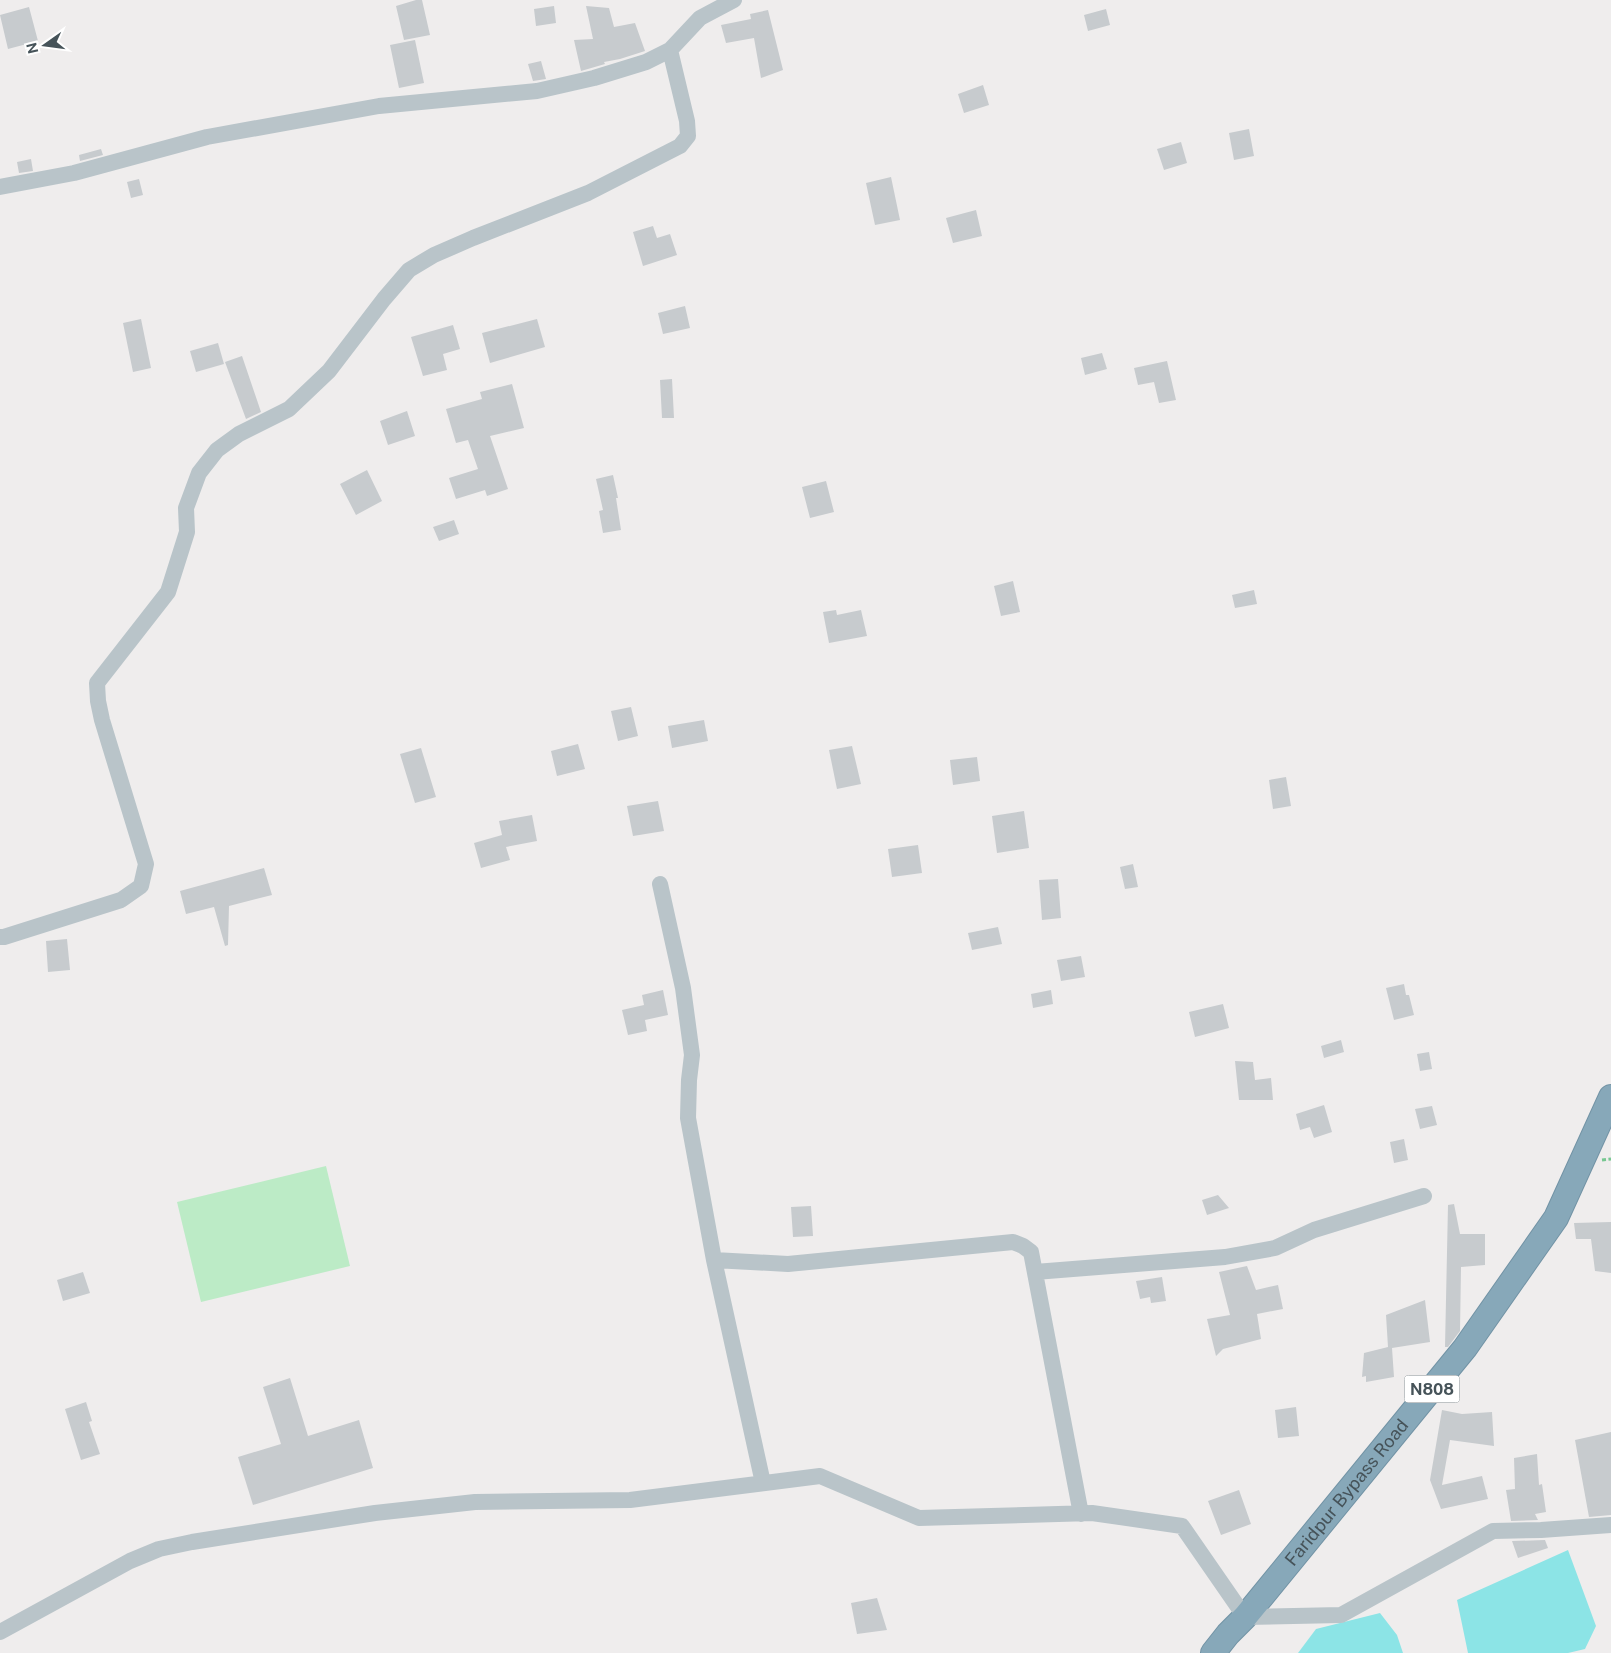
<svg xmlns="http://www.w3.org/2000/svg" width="1611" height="1653" font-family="'Public Sans',sans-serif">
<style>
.green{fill:#bcebc6}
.water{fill:#8ce4e6}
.building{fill:#c7cbce}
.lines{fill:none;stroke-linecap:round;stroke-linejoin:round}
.highway-casing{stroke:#7293a5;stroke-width:26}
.path{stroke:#77c791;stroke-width:3;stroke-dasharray:4 2.5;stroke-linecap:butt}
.minor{stroke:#b9c4c9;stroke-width:16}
.highway{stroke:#87a8b9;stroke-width:24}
.labels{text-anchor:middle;stroke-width:5;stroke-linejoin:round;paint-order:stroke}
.shield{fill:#fff;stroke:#7e878b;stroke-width:1}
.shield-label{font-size:16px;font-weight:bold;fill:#465359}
.street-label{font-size:18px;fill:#465359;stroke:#fff}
</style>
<rect width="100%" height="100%" fill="#efeded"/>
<path class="green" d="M326 1166 350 1266 201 1302 177 1202Z"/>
<path class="water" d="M1568 1550 1596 1626 1585 1649 1568 1653H1468L1457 1600Z
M1380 1613 1397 1635 1403 1653H1298L1316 1629Z"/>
<path class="building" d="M416 0H422L430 35 404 40 396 6Z
M554 6 556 23 536 26 534 9Z
M586 6 609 8 614 27 635 23 645 51 620 59 604 62 605 64 581 71 574 40 593 39Z
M29 7 38 41 8 49 0 15Z
M1106 9 1110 25 1088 31 1084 15Z
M768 10 783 70 761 78 754 38 726 43 721 25 751 19 750 14Z
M415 40 424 83 399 88 390 45Z
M541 61 546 79 533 81 528 64Z
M983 85 989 105 964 113 958 94Z
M1249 129 1254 156 1234 160 1229 133Z
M1181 142 1187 163 1164 170 1157 149Z
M101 149 103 155 80 161 79 155Z
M31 159 33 171 19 173 17 162Z
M891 177 900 220 875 225 866 183Z
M139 179 143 195 131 198 127 182Z
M976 210 982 236 953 243 946 218Z
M653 226 657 238 670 234 677 255 643 266 633 232Z
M685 306 690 328 663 334 658 313Z
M141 319 151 368 133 372 123 323Z
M537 319 545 347 490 363 482 333Z
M453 325 460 349 443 354 447 370 423 376 411 337Z
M218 343 224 364 196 372 190 351Z
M1102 353 1107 369 1085 375 1081 358Z
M242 356 261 412 246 419 225 362Z
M1167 361 1176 400 1159 403 1154 382 1138 385 1134 368Z
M672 379 674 418H662L660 380Z
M512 384 524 428 490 436 508 489 487 496 485 490 456 499 449 478 478 469 468 440 456 443 446 409 482 399 480 392Z
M407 411 415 436 388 445 380 421Z
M367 470 382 501 356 515 340 484Z
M613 475 618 498H616L621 530 603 533 599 511 603 510 596 479Z
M826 481 834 512 810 518 802 487Z
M454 520 459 534 439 541 433 527Z
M1013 581 1020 612 1001 616 994 586Z
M1254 590 1257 604 1235 608 1232 595Z
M836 610 837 615 861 610 867 636 829 643 823 612Z
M631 707 638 736 618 741 611 711Z
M704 720 708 741 672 748 668 726Z
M578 744 585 769 557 776 551 751Z
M852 746 861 784 837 789 829 750Z
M421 748 436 797 415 803 400 754Z
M977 757 980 781 953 785 950 760Z
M1286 777 1291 806 1273 809 1269 780Z
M658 801 664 831 633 836 627 806Z
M1024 811 1029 848 997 853 992 816Z
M532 815 537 841 506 847 510 860 481 868 474 843 502 835 499 821Z
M918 845 922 873 892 877 888 849Z
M1133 864 1138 887 1125 889 1120 867Z
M264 868 272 895 229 906 228 945 225 946 214 907 186 914 180 891Z
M1058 879 1061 918 1042 920 1039 880Z
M998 927 1002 944 972 950 968 933Z
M67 939 70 970 48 972 46 941Z
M1081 956 1085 977 1061 981 1057 960Z
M1404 984 1406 995H1409L1414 1015 1394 1020 1386 988Z
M663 990 668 1015 645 1020 647 1031 628 1035 622 1010 644 1005 642 995Z
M1051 990 1053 1004 1033 1008 1031 994Z
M1223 1004 1229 1028 1195 1037 1189 1012Z
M1341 1040 1344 1052 1324 1058 1321 1046Z
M1429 1052 1432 1069 1420 1071 1417 1054Z
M1235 1061 1253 1062 1255 1080 1271 1078 1273 1100H1239Z
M1324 1105 1332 1132 1314 1138 1310 1127 1300 1130 1296 1114Z
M1432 1106 1437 1125 1420 1129 1415 1109Z
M1404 1139 1408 1160 1394 1163 1390 1142Z
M1218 1195 1229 1208 1207 1215 1202 1200Z
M1454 1204 1460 1234H1485V1265L1461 1267 1460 1331 1448 1347H1445L1448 1205Z
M811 1206 813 1236 793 1237 791 1207Z
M1611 1222V1273L1595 1271 1591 1239H1576L1574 1223Z
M1247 1266 1256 1290 1278 1285 1283 1309 1257 1314 1261 1339 1223 1349 1216 1356 1207 1319 1230 1315 1219 1272Z
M83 1272 90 1293 63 1301 57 1280Z
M1162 1277 1166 1301 1151 1303 1150 1297 1140 1299 1136 1281Z
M1425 1300 1430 1342 1392 1348 1394 1377 1366 1382V1376L1362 1377 1364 1353 1388 1347 1386 1315Z
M290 1378 308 1436 359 1420 373 1468 253 1505 238 1457 281 1444 263 1387Z
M86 1402 92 1421 89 1422 100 1454 81 1460 65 1409Z
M1296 1407 1299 1436 1278 1438 1275 1410Z
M1442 1410 1462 1414 1492 1412 1494 1446 1450 1440 1442 1485 1482 1476 1488 1499 1441 1509 1430 1480Z
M1611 1432V1515L1589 1517 1575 1440Z
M1537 1454 1539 1485 1542 1484 1546 1512 1535 1514 1538 1520 1511 1521 1506 1490 1515 1489 1514 1458Z
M1239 1490 1251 1524 1221 1535 1208 1501Z
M1545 1540 1548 1548 1518 1558 1512 1541Z
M877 1598 887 1630 857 1634 851 1603Z"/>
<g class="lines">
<defs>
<g id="highway">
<path id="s1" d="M1213 1653 1228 1634 1245 1617 1465 1348 1556 1218 1611 1097"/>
</g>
</defs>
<use href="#highway" class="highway-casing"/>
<path class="path" d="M1602 1160 1611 1159"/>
<path class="minor" d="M0 187 74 173 207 137 379 106 537 91 594 78 646 62 670 50 700 18 734 0
M660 884 683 988 692 1055 689 1080 688 1118 714 1260 763 1483
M0 937H4L121 900 141 886 146 864 102 720 98 701 97 683 168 592 187 532 186 508 199 473 217 450 239 434 289 409 329 371 384 299 409 270 434 255 473 238 588 193 680 146 688 136 687 121 670 50
M714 1260 788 1264 1013 1242 1023 1246 1031 1252 1081 1514
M1035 1272 1225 1257 1275 1248 1314 1230 1424 1196
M0 1632 130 1561 159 1549 192 1542 375 1513 475 1502 630 1500 820 1476 919 1518 1092 1513 1182 1526 1245 1617 1341 1615 1493 1531 1541 1530 1611 1525"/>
<use href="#highway" class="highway"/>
</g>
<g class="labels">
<rect class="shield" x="1404.5" y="1375.5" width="55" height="27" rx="4"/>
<g class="shield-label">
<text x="1432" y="1395">N808</text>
</g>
<g class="street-label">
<text dy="6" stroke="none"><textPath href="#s1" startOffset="209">Faridpur Bypass Road</textPath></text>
</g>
</g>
<g transform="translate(45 45) rotate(256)" stroke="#ffffff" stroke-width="4" paint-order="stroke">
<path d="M0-4L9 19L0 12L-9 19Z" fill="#465359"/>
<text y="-8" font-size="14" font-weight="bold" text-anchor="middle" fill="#465359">N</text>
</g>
</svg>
